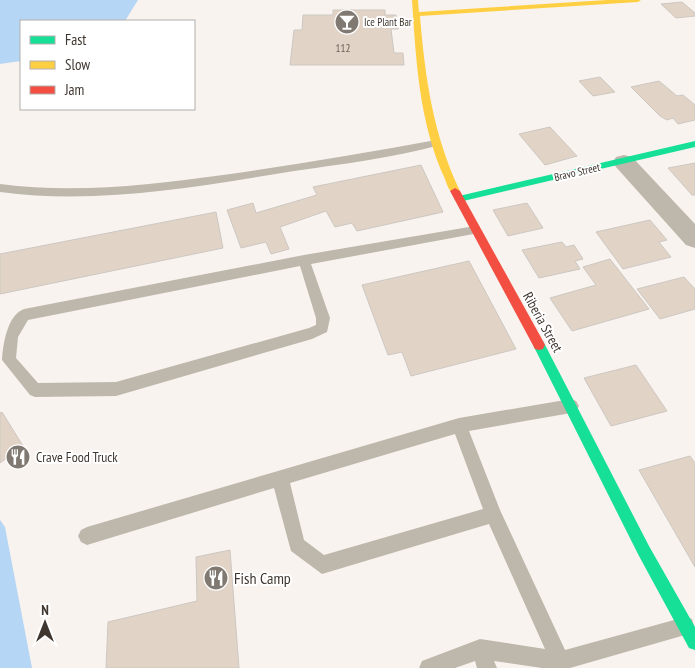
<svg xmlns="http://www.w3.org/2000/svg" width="695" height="668" font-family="'PT Sans Narrow',sans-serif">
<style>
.water{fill:#b6d6f5}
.building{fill:#e1d4c7;stroke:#cdc7c2}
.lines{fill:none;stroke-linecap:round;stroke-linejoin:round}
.lane{fill:#beb7ab;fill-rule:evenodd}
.street{fill:#beb7ab;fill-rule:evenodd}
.fast{fill:#16e098;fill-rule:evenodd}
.slow{fill:#ffcf43;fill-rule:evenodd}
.jam{fill:#f24e42;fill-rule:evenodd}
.labels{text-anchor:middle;stroke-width:4;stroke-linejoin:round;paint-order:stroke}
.far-poi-label{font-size:11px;fill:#3f372f;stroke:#fff;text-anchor:start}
.number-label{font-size:11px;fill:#685e55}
.far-street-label{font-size:11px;fill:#3f372f;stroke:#fff}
.street-label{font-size:14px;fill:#3f372f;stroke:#fff}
.poi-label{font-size:14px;fill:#3f372f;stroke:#fff;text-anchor:start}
.near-poi-label{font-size:16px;fill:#3f372f;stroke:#fff;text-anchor:start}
</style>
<rect width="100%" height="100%" fill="#f8f3ef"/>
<path class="water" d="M0 0H138L125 21H21V61L0 64Z
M0 520 5 527 32 668H0Z"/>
<path class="building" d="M682 2 695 13V16L676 18 661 4Z
M333 10H385V15H396L398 29H391L394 53H403L404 65H290L294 30H302L303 15H333Z
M600 77 615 92 593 96 579 81Z
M659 81 677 96 683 95 695 105V120L678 124 673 118 667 120 660 116 631 87Z
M550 127 577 156 545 165 519 134Z
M695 163V195H692L668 168Z
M421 165 443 212 357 231 352 223 335 227 326 211 280 227 289 249 271 254 266 242 241 248 227 210 253 203 256 213 317 195 313 187Z
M527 203 543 228 508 236 493 210Z
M216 212 223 248 0 294V254Z
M650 220 667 240 659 242 671 257 623 269 596 232Z
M562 242 566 247 574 245 583 259 575 261 580 269 539 278 522 250Z
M610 259 649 309 572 331 550 298 596 285 583 267Z
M469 261 516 349 411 376 402 352 388 355 362 285Z
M684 277 695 289V309L660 319 637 289Z
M636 365 667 411 611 426 584 378Z
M2 412 23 446 0 463V413Z
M690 456 695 463V567L639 470Z
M230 550 239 668H106L108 622 197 601 196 557Z"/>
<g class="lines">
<path class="lane" d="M436 140 440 141V145C393 158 342 164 294 171 197 187 98 205 0 192V184C75 194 149 185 223 175 294 165 365 153 436 140Z
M475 226 479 227 481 230 479 233 311 264 330 318 327 332 312 339 116 396 35 397 30 395 2 360C3 345 7 315 24 309L304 255ZM300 266 316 318V325L309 328 116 382 38 383 16 358 18 337 28 320Z
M571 399 576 401 579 406 576 411 571 413 469 431 500 510 565 650 685 617 692 619 694 626 692 633 570 668H542L494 661 497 668H477L475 661 455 668H419L422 661 480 639 545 649 489 524 322 574 291 551 274 488 87 545 81 542 78 536 81 530 87 527 459 418ZM455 434 483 509 324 555 304 540 290 483Z"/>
<path class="street" d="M624 155 632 157 695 224V248L686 245 616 167 613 162 616 157Z"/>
<path class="fast" d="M695 141V147L459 202 454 199 459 196Z
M539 340 543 341 649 546 695 627V650L689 648 639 556 533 345 535 341Z"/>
<path class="slow" d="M412 0H418L419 12 607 0H641L638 2 420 16C425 77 433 135 460 191L455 194C449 192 447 185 445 179 419 123 416 60 412 0Z"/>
<path class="jam" d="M455 188 460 191 543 341 545 345 543 349 539 350 535 349 450 191Z"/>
</g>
<defs>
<symbol id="bar-disc" viewBox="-11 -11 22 22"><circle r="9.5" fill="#807972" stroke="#fff"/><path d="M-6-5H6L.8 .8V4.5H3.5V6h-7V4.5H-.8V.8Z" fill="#fff"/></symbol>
<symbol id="restaurant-disc" viewBox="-11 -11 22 22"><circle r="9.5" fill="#807972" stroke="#fff"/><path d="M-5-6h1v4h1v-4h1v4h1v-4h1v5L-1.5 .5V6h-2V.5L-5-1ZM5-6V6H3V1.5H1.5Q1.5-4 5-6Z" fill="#fff"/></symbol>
</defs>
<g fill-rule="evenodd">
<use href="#bar-disc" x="333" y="8" width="28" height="28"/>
<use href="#restaurant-disc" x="4" y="443" width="28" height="28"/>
<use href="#restaurant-disc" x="202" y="564" width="28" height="28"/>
</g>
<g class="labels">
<g class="far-poi-label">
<text x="364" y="26">Ice Plant Bar</text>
</g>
<g class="number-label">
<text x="343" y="52">112</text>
</g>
<g class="far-street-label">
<text transform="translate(577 172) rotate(-13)" y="4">Bravo Street</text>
</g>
<g class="street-label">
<text transform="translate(543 322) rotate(61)" y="5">Riberia Street</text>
</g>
<g class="poi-label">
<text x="36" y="462">Crave Food Truck</text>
</g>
<g class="near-poi-label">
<text x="234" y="584">Fish Camp</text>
</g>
</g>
<rect x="20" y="20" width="175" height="90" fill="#ffffff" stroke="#b2afac"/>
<rect x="30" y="36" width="25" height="8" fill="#16e098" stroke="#b2afac"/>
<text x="65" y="45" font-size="15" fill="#3f372f">Fast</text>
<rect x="30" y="61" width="25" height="8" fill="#ffcf43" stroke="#b2afac"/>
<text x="65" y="70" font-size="15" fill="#3f372f">Slow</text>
<rect x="30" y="86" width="25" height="8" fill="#f24e42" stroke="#b2afac"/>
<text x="65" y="95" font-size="15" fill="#3f372f">Jam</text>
<g transform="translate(45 623)" stroke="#ffffff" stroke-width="4" paint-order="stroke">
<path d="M0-4L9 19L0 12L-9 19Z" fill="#3f372f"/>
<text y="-8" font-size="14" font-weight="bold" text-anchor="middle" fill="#3f372f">N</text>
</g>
</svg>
